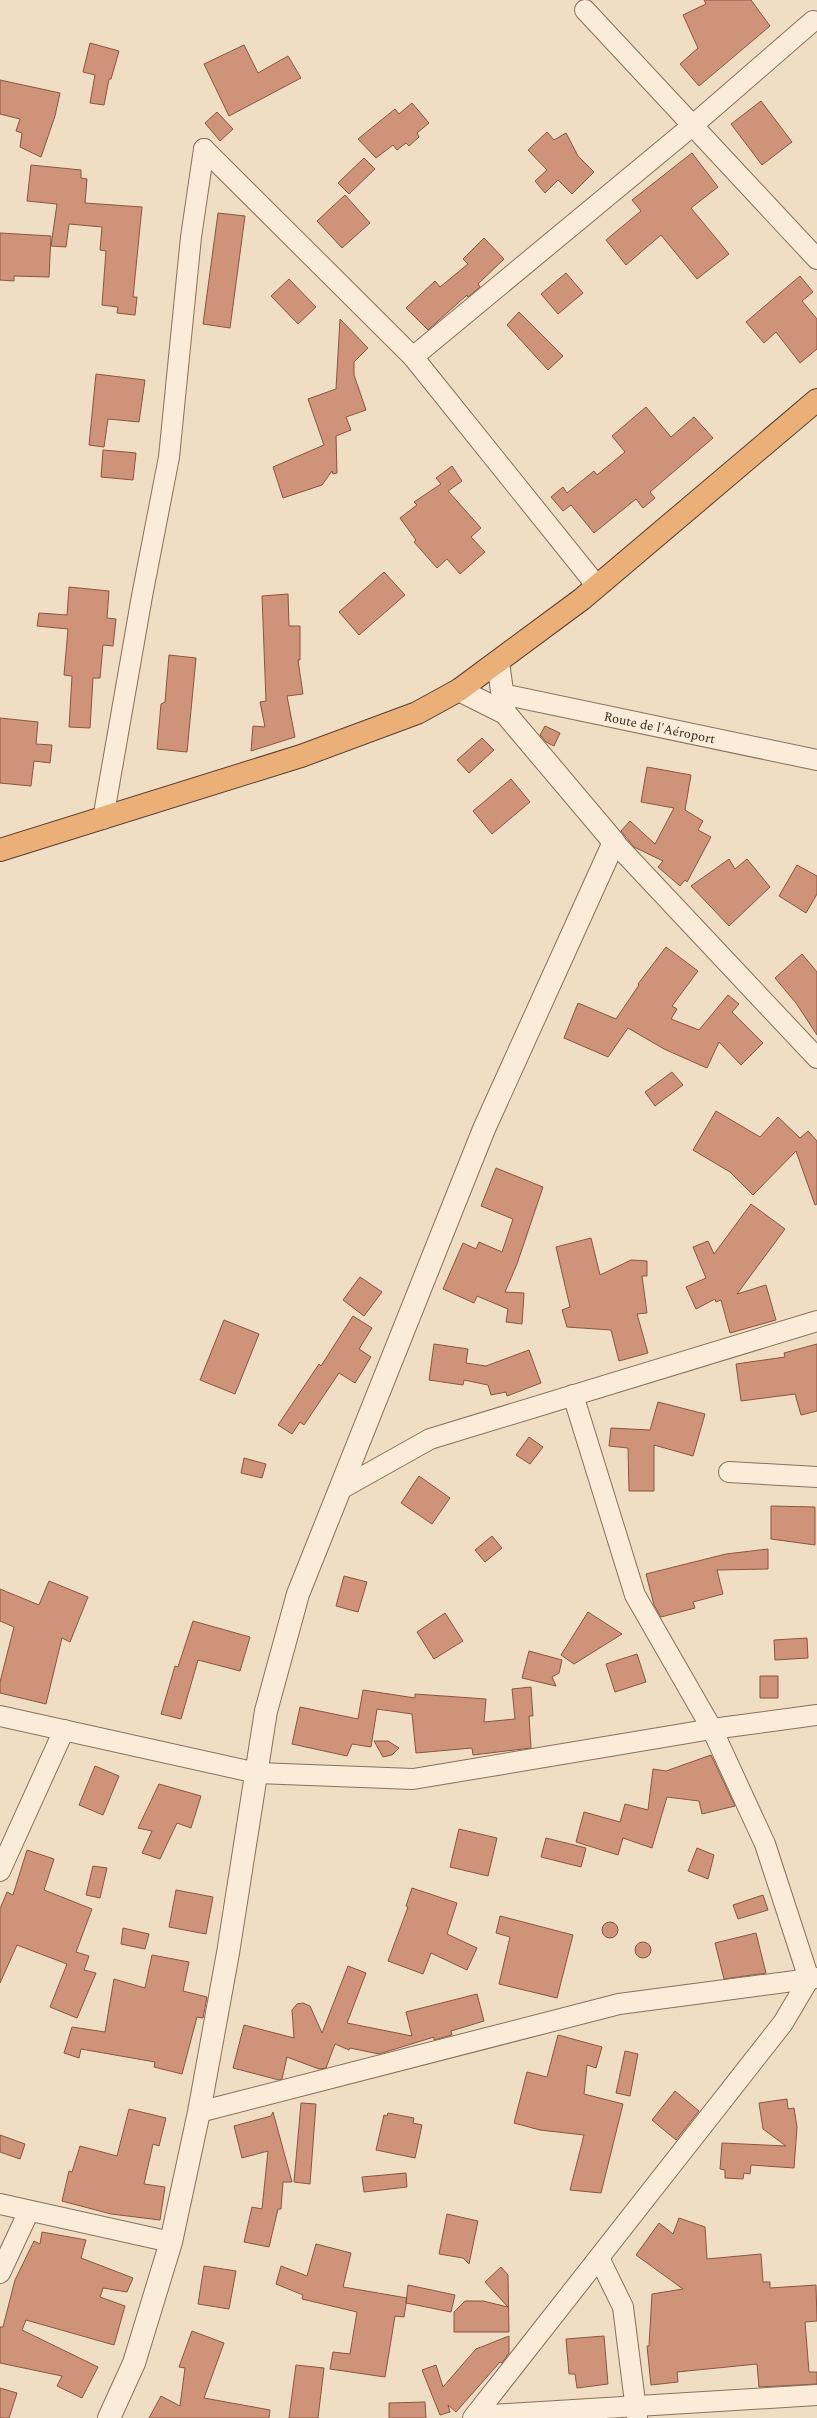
<svg xmlns="http://www.w3.org/2000/svg" width="817" height="2418" font-family="Spectral,serif">
<style>
.building{fill:#cf9379;stroke:#8b553f}
.lines{fill:none;stroke-linecap:round;stroke-linejoin:round}
.minor-casing{stroke:#8b6f5a;stroke-width:22}
.tertiary-casing{stroke:#8b6f5a;stroke-width:24}
.trunk-casing{stroke:#583d2e;stroke-width:24}
.minor{stroke:#faecd8;stroke-width:20}
.tertiary{stroke:#faecd8;stroke-width:22}
.trunk{stroke:#eab077;stroke-width:22}
.labels{text-anchor:middle;stroke-width:4;stroke-linejoin:round;paint-order:stroke}
.street-label{font-size:13px;fill:#3a291e;stroke:#f7e9d4}
</style>
<rect width="100%" height="100%" fill="#efdec4"/>
<path class="building" d="M704 0H751L770 26 699 86 680 64 698 48 683 15 706 4Z
M90 43 119 51 111 79H109L104 105 90 103 95 75 83 72Z
M244 45 258 73 288 56 301 78 229 116 204 64Z
M0 80 60 93 55 116 41 157 20 147 22 133 16 131 20 119 0 114Z
M761 101 792 142 762 165 731 124Z
M412 103 429 123 417 133 419 137 409 146 406 143 397 150 393 145 376 158 358 139 395 109 399 114Z
M217 112 233 129 220 141 205 123Z
M547 132 554 140 566 133 578 156 594 172 572 194 558 180 545 193 535 181 547 170 528 150Z
M692 153 718 187 691 208 729 254 697 279 661 235 626 265 606 240 641 211 632 200Z
M364 158 375 169 349 194 338 183Z
M31 165 81 170V178L87 179 85 203 142 207 133 297H137L135 315 117 313 118 307 102 305 106 251 100 250 102 227 69 224 66 247 51 246 57 204 27 201Z
M345 195 370 223 342 248 317 221Z
M218 213 245 216 230 328 203 324Z
M0 233 51 236 49 277 14 276V281L0 280Z
M484 238 504 259 478 284 480 287 468 297 467 295 428 330 406 308 435 281 440 287 468 264 463 259Z
M566 273 583 293 558 314 541 294Z
M800 276 813 292 802 301 817 319V349L800 363 776 332 764 343 746 322Z
M289 279 316 307 298 324 271 296Z
M519 312 563 356 548 370 507 325Z
M340 319 368 348 354 362V375L366 410 346 417 351 430 336 436 337 473 333 474 332 471 322 485 283 498 273 467 324 445 308 399 336 389Z
M96 374 145 380 139 422 108 419 104 447 89 445Z
M646 407 671 437 694 417 713 438 650 492 655 498 643 508 636 499 594 533 571 505 563 511 551 497 563 487 567 493 594 471 597 475 625 452 612 436Z
M103 450 136 453 133 480 101 477Z
M452 466 462 481 448 491 481 528 471 537 485 552 460 574 447 559 437 568 414 542 416 540 400 518 417 505 414 502 441 484 436 478Z
M384 572 405 595 359 635 339 612Z
M69 587 109 591 107 618 116 619 113 646 103 645 100 678H93L90 728 69 727 72 676 64 675 68 629 37 626 39 613 67 615Z
M288 594 289 626H300V660H298L303 694 287 696 295 737 251 751 253 726 265 727 260 702 266 701 262 596Z
M169 655 196 658 187 752 157 749 161 704 165 702Z
M0 718 38 722 36 744 52 745 50 763 34 761 31 786 0 783Z
M545 726 560 733 554 746 546 742 540 735Z
M482 738 494 750 469 773 457 760Z
M647 767 691 775 685 810 703 821 698 830 711 837 687 882 685 880 680 886 658 867 663 861 634 847 621 831 630 821 655 844 674 808 641 802Z
M511 779 530 802 492 834 473 811Z
M729 859 735 869 747 859 770 887 729 926 691 886Z
M797 865 817 876V894L806 913 779 896Z
M666 947 698 971 672 1006 677 1009 671 1019 699 1030 728 995 739 1004 732 1012 763 1043 741 1065 719 1042 707 1068 664 1049 628 1028 608 1057 564 1038 578 1003 616 1019 639 985 638 984Z
M802 954 817 972V1035L796 1003 775 978Z
M672 1072 683 1085 655 1106 645 1092Z
M716 1111 760 1137 778 1117 800 1138 808 1131 817 1141V1204L815 1205 796 1151 753 1195 730 1172 693 1150Z
M496 1168 543 1187 517 1264 505 1292 524 1293 522 1324 506 1322 508 1309 477 1296 474 1303 443 1289 463 1243 476 1249 479 1242 502 1252 513 1219 481 1206Z
M751 1204 785 1229 737 1294 766 1285 776 1320 730 1333 721 1300 716 1302 715 1299 696 1309 686 1287 706 1278 693 1247 708 1241 714 1254Z
M591 1238 600 1275 631 1260 647 1261V1276H642L647 1313 637 1314 648 1353 619 1361 611 1330 567 1327 562 1310 570 1307 556 1247Z
M360 1277 382 1292 364 1316 343 1300Z
M353 1316 372 1328 359 1349 371 1357 355 1383 339 1373 304 1425 300 1422 292 1434 278 1425 319 1364 321 1366Z
M224 1320 259 1334 235 1394 200 1380Z
M434 1344 468 1349 466 1363 486 1366 529 1350 541 1383 507 1396 506 1392 491 1395 488 1385 464 1380 463 1385 429 1380Z
M817 1344V1411L801 1415 795 1394 741 1401 736 1364 785 1357 784 1353Z
M658 1402 705 1414 693 1456 654 1445V1491H629L628 1448 609 1446 611 1428 650 1430Z
M529 1437 543 1447 530 1464 516 1455Z
M244 1458 266 1464 262 1478 241 1473Z
M419 1476 450 1498 432 1524 401 1503Z
M771 1506 815 1507V1545L771 1539Z
M492 1536 502 1548 485 1562 475 1550Z
M768 1549V1569L717 1570 723 1594 693 1602 695 1608 661 1617 654 1605 646 1574 726 1554Z
M344 1576 367 1582 358 1612 336 1606Z
M49 1581 88 1597 70 1642 62 1638 46 1704 0 1693V1682L14 1627 0 1621V1589L39 1605Z
M588 1612 622 1634 574 1664 561 1655Z
M445 1613 463 1641 434 1659 417 1632Z
M193 1621 250 1637 240 1671 198 1660 181 1719 161 1714 175 1666 178 1667Z
M807 1638 808 1658 775 1660 774 1640Z
M529 1651 562 1660 559 1673 552 1677 556 1686 522 1678Z
M637 1654 646 1682 615 1692 606 1664Z
M760 1676H778V1698H760Z
M531 1687 533 1716H529L531 1748 473 1755 472 1748 416 1753 412 1714 377 1709 371 1747 352 1744 347 1756 292 1744 300 1707 358 1719 363 1690 415 1698V1694L486 1699 484 1722 515 1719 512 1689Z
M374 1741H388L399 1748 392 1755 383 1757Z
M711 1755 735 1806 702 1814 699 1801 667 1797 652 1848 623 1838 618 1855 576 1842 584 1812 620 1822 625 1804 648 1810 653 1769 666 1771Z
M95 1766 119 1776 103 1815 79 1805Z
M159 1784 201 1796 191 1828 177 1823 160 1859 142 1853 152 1831 138 1828Z
M459 1829 497 1838 488 1876 450 1867Z
M546 1838 586 1848 581 1867 541 1857Z
M697 1848 714 1855 708 1879 688 1871Z
M27 1850 54 1859 44 1890 92 1909 76 1952 89 1956 84 1970 96 1973 77 2018 50 2007 67 1964 17 1945 0 1983V1909L7 1892 13 1895Z
M93 1866 107 1868 100 1898 86 1895Z
M412 1888 457 1903 447 1934 477 1948 467 1970 431 1953 423 1974 388 1961 408 1907 406 1906Z
M176 1890 213 1897 206 1934 169 1927Z
M763 1895 768 1910 738 1919 733 1905Z
M500 1916 573 1935 557 1998 499 1984 510 1937 496 1933Z
M602 1930a8 8 0 1 1 16 0a8 8 0 1 1-16 0Z
M123 1928 149 1934 145 1949 121 1944Z
M756 1933 766 1973 724 1979 715 1943Z
M635 1950a8 8 0 1 1 16 0a8 8 0 1 1-16 0Z
M152 1955 189 1962 183 1991 207 1997 203 2018 197 2017 182 2074 154 2067 155 2062 81 2049 79 2058 64 2053 72 2027 105 2032 114 1979 145 1988Z
M348 1966 366 1973 347 2023 412 2036 406 2012 477 1994 484 2021 451 2031 452 2035 434 2040V2037L379 2054 350 2048 349 2050 335 2044 326 2068 319 2069 287 2057 282 2079 279 2080 233 2068 244 2025 294 2038 292 2010 297 2004 303 2003 310 2006 322 2033Z
M558 2035 602 2047 596 2068 587 2065 584 2094 623 2104 601 2193 570 2190 584 2135 540 2130 514 2123 527 2072 547 2077Z
M625 2051 638 2054 630 2096 616 2093Z
M675 2091 699 2111 676 2140 652 2120Z
M787 2099 788 2109 794 2108 797 2127 794 2168 751 2165 750 2174 744 2173 743 2179 725 2178V2170L720 2169 722 2143 786 2146 763 2129 759 2103Z
M301 2103 316 2104 310 2184 294 2182Z
M129 2109 166 2118 159 2146 153 2144 144 2184 165 2187 160 2220 111 2214 62 2201 69 2171 72 2172 80 2146 117 2156Z
M273 2112 292 2182H283L281 2209H278L269 2247 244 2242 252 2207 262 2209 268 2151 242 2158 234 2126 271 2116Z
M388 2113 414 2118 413 2123 422 2125 415 2158 376 2150 384 2115 387 2116Z
M0 2135 25 2144 20 2159 0 2152Z
M406 2173 407 2187 364 2192 362 2177Z
M447 2214 478 2221 469 2264 463 2258 439 2254Z
M679 2218 705 2227 707 2259 761 2254 763 2282H770V2288L816 2285 817 2321 805 2322 809 2372H817V2384L759 2387 757 2364 677 2372 678 2382 651 2385 647 2346H649L652 2294 683 2289 636 2255 659 2223 673 2234Z
M42 2232 86 2240 81 2258 133 2278 127 2292 103 2288 100 2297 125 2306 114 2345 26 2320 22 2330 98 2367 82 2398 57 2386 62 2376 0 2363V2327H3L15 2280 34 2241 40 2244Z
M316 2244 351 2253 343 2287 407 2298 404 2317 395 2316 385 2377 330 2369 333 2352 350 2354 357 2312 302 2299 303 2295 276 2284 281 2266 307 2276Z
M204 2266 236 2271 229 2309 198 2304Z
M501 2267 508 2275 509 2332H454V2312L465 2301H483L508 2307 485 2282Z
M408 2285 455 2295 451 2312 406 2303Z
M192 2331 224 2343 204 2398 270 2410 269 2418H149L161 2396 180 2406 185 2368 179 2367Z
M509 2336V2353L502 2363 500 2362 456 2412 448 2405 450 2412 440 2415 422 2370 436 2365 443 2387 476 2349Z
M604 2336 608 2384 577 2388 575 2374H569L566 2339Z
M296 2365 324 2368 318 2418H289Z
M0 2388 17 2393 9 2418H0Z
M425 2402 426 2418H389V2403Z"/>
<g class="lines">
<defs>
<g id="minor">
<path d="M585 10 817 259"/>
<path d="M204 149 413 357 597 586"/>
<path d="M413 357 692 126 813 21"/>
<path id="s1" d="M502 694 817 760"/>
<path d="M103 819 142 596 169 457 191 237 204 149"/>
<path d="M614 842 817 1058"/>
<path d="M729 1472 817 1477"/>
<path d="M339 1490 430 1439 817 1321"/>
<path d="M0 1716 257 1773 413 1779 712 1729 817 1715"/>
<path d="M0 1871 64 1730"/>
<path d="M199 2112 619 2004 817 1978"/>
<path d="M0 2204 171 2242"/>
<path d="M599 2258 623 2307 637 2418"/>
<path d="M0 2273 29 2211"/>
<path d="M475 2416 817 2395"/>
<path d="M473 2418 783 2023 809 1979 765 1844 712 1729 635 1595 573 1395"/>
</g>
<path id="tertiary" d="M498 662 505 713
M109 2418 134 2363 171 2242 199 2112 228 1953 266 1711 298 1594 484 1129 614 842 505 713 459 690"/>
<path id="trunk" d="M0 850 301 756 417 713 459 690 582 599 817 400"/>
</defs>
<use href="#minor" class="minor-casing"/>
<use href="#tertiary" class="tertiary-casing"/>
<use href="#trunk" class="trunk-casing"/>
<use href="#minor" class="minor"/>
<use href="#tertiary" class="tertiary"/>
<use href="#trunk" class="trunk"/>
</g>
<g class="labels">
<g class="street-label">
<text dy="5" stroke="none"><textPath href="#s1" startOffset="161">Route de l'Aéroport</textPath></text>
</g>
</g>
</svg>
